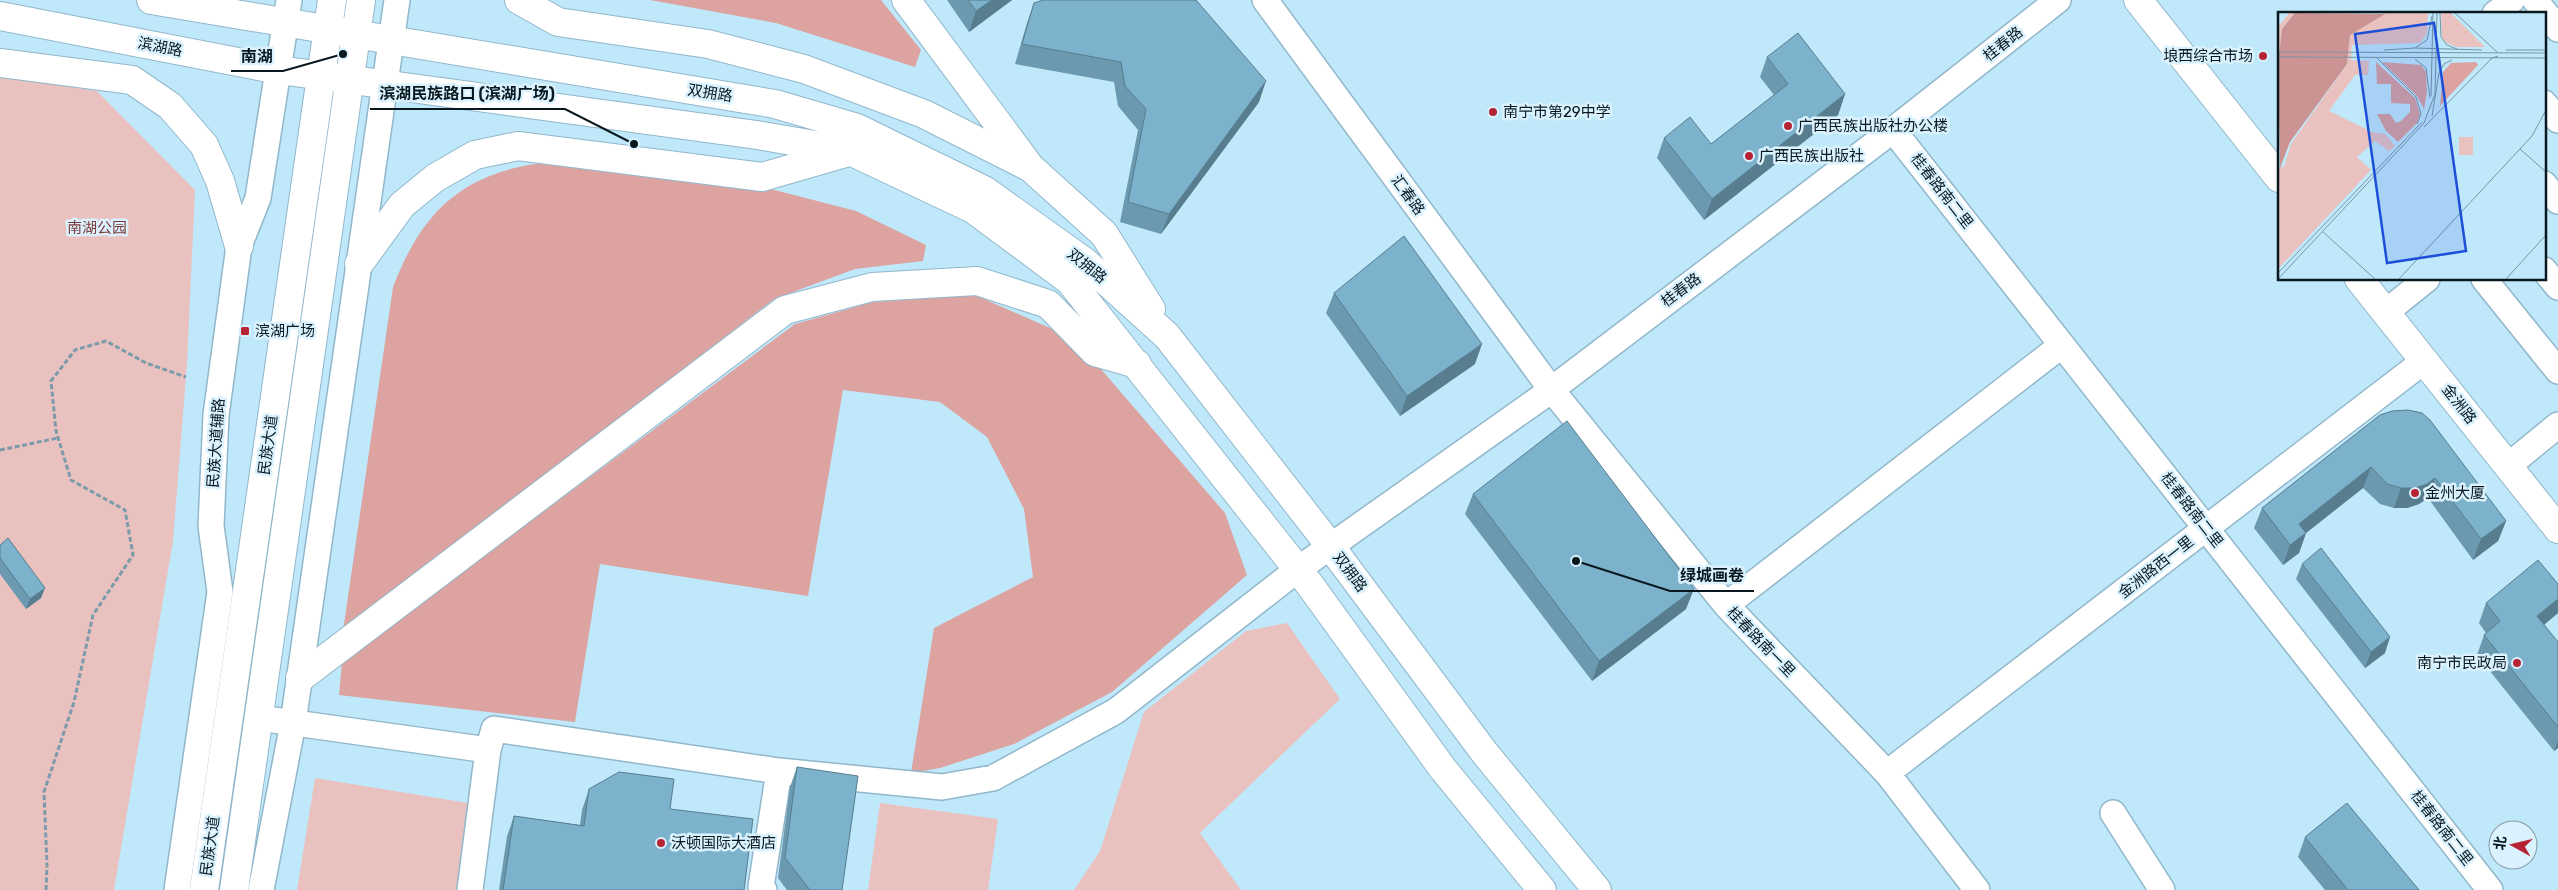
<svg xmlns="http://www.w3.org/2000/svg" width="2558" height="890" font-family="Rubik,'Noto Sans SC',sans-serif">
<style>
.green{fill:#e9c2c0}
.forest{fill:#dca3a0}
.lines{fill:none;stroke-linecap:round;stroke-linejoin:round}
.minor-casing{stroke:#90b7ca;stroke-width:28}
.major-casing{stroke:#90b7ca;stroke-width:30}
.highway-casing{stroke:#90b7ca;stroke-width:30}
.path{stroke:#7c9aa9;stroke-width:3;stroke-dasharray:5 2.5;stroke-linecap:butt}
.minor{stroke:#fff;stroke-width:25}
.major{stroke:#fff;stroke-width:28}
.highway{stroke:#fff;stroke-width:28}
.wall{fill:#6b99af}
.shaded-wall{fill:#577d8f}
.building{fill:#7cb2cc;stroke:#577d8f}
.poi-dot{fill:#b52334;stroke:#daf2fe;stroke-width:2}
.labels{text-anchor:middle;stroke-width:5;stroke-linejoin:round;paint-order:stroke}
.street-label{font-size:15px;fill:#09181f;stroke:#daf2fe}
.poi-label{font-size:15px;fill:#09181f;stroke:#daf2fe;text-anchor:start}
.park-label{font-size:15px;fill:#813a3b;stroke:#daf2fe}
.inset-road{fill:none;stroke:#7795a3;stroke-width:1}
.view{fill:#1d4ed8;fill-opacity:0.15;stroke:#1d4ed8;stroke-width:2.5}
.inset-edge{fill:none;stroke:#09181f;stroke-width:2.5}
.leader{fill:none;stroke:#09181f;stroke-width:2}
.callout-dot{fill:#09181f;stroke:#daf2fe;stroke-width:2}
.callout-label{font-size:16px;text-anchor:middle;font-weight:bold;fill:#09181f;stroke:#daf2fe;stroke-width:5;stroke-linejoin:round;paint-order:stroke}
</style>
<rect width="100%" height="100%" fill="#c0e8fb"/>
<path class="green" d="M0 76 97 91 195 190 187 364 173 541 114 890H0Z
M1287 623 1340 699 1200 833 1241 890H1074L1100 851 1144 712 1246 631Z
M315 778 468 803 457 890H297Z
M880 803 998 819 988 890H868Z"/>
<path class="forest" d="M650 0H881L921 50 915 67 776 23Z
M587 159 747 183 856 211 926 245 923 261 855 269 774 299 343 631 393 287C417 225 450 182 519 167 541 162 565 162 587 159Z
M975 295 1075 339 1225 513 1247 575 1112 692 1014 744 940 768 911 773 934 628 1033 577 1024 509 987 437 940 402 843 390 808 596 600 564 575 722 339 695 342 662 795 324 873 302Z"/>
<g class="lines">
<defs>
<path id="minor" d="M1265 0 1551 389 1726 605 1887 773 1977 890
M2535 0 2558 29
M2495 14 2512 0
M2544 103 2558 120
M1893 130 2490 890
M2544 184 2558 201
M2544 270 2558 287
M2484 279 2558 371
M2386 312 2427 279
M2508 466 2558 425
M1726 605 2062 345
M259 718 488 750
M779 771 942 787 993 778 1116 711 1297 570 1543 396 1893 130 2058 0
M1887 773 2424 361
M2113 813 2162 890
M177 890 220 592 211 526 216 415 239 246 258 198 289 0
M261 890 293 723 397 0
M470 890 488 750 494 729 779 771 761 887 764 890"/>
<path id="major" d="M151 0 775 104 857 128 984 190 1085 262 1167 336 1331 547 1484 752 1597 890
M519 0 558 22 708 44 804 69 924 114 1031 168
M906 0 1031 168 1104 234 1151 309
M2138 0 2279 178
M0 16 279 70 757 135 850 151 973 209 1070 281 1310 585 1443 769 1542 890
M0 63 132 80 170 106 204 145 220 181 239 246
M359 264 402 205 435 178 475 155 518 146 762 177 845 153
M2359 279 2558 529
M300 678 785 310 872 287 977 281 1048 304 1095 352 1137 364"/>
<path id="highway" d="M204 890 332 0
M234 890 361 0"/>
</defs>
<use href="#minor" class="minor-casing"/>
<use href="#major" class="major-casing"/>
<use href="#highway" class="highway-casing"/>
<path class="path" d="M0 450 58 438
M46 890 47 866 44 792 74 702 93 615 133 555 125 510 71 480 56 431 51 381 75 350 106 341 146 363 186 377"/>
<use href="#minor" class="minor"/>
<use href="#major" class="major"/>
<use href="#highway" class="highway"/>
</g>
<path class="wall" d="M947 0H1012L969 32Z
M1034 3 1259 102 1161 234 1120 222 1138 130 1118 106 1114 82 1015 64 1027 23Z
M1767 57 1845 94 1838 115 1704 220 1657 158 1664 138 1711 144 1774 95 1760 77Z
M1334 293 1475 364 1400 416 1326 313Z
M2380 415 2506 521 2498 541 2473 560 2428 498 2419 504 2407 508H2394L2380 504 2363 488 2306 533 2299 553 2283 565 2254 528 2262 508Z
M1473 494 1686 609 1592 681 1465 514Z
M0 545 41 598 26 609 0 574Z
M2302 564 2385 653 2365 668 2296 579Z
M2558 584V613L2544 625 2558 642V748L2554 751 2477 655 2484 635 2486 633 2479 623 2486 603Z
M797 767 842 890H787L778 878 790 787Z
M589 789 670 809 744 890H499L507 836 514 816 580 825 582 810Z
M2305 837 2419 890H2325L2298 857Z"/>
<path class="shaded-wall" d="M992 0H1012L969 32 976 11Z
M1266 81 1259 102 1161 234 1169 214Z
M1845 94 1838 115 1704 220 1712 199Z
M1482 344 1475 364 1400 416 1407 396Z
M2371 467 2363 488 2292 544 2299 524Z
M2435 478 2428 498 2419 504 2407 508H2394L2401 488Z
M2506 521 2498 541 2473 560 2481 539Z
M2306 533 2299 553 2283 565 2290 545Z
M45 588 41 598 26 609 30 599Z
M1694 589 1686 609 1592 681 1599 661Z
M2558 599V613L2530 636 2537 616Z
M2390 637 2385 653 2365 668 2371 652Z
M2558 741V748L2554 751Z"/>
<path class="building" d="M968 0H992L976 11Z
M1043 0H1196L1266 81 1169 214 1128 202 1146 109 1125 86 1121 62 1022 44 1034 3Z
M1798 33 1845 94 1712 199 1664 138 1690 117 1711 144 1788 84 1767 57Z
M1404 236 1482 344 1407 396 1334 293Z
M2408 410 2422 413 2430 420 2506 521 2481 539 2435 478 2427 484 2415 488H2401L2387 484 2371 467 2299 524 2306 533 2290 545 2262 508 2380 415 2392 411Z
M1567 421 1694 589 1599 661 1473 494Z
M8 538 45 588 30 599 0 558V545Z
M2321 548 2390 637 2371 652 2302 564Z
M2538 560 2558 584V599L2537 616 2558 642V727L2484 635 2500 621 2486 603Z
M797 767 858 776 842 890H810L785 858Z
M619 772 674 779 670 809 753 819 744 890H503L514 816 584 826 589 789Z
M2347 803 2419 890H2348L2305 837Z"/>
<g class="poi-dot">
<circle cx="2263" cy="56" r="5"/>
<circle cx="1493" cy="112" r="5"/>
<circle cx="1788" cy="126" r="5"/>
<circle cx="1749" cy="156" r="5"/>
<rect x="240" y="326" width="10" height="10" rx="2.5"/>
<circle cx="2415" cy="493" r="5"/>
<circle cx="2517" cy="663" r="5"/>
<circle cx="661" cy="843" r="5"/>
</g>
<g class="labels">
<g class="street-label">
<text transform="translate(2003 44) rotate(-38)" y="5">桂春路</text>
<text transform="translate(160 47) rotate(11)" y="5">滨湖路</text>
<text transform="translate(710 93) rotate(9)" y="5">双拥路</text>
<text transform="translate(1942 191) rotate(52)" y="5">桂春路南二里</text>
<text transform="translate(1408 195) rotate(54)" y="5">汇春路</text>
<text transform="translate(1087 266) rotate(39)" y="5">双拥路</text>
<text transform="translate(1681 290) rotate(-37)" y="5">桂春路</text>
<text transform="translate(2459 404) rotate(52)" y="5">金洲路</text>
<text transform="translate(216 443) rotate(-86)" y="5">民族大道辅路</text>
<text transform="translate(268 445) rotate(-82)" y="5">民族大道</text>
<text transform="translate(2192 510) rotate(52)" y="5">桂春路南二里</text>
<text transform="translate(2156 567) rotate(-38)" y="5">金洲路西一里</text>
<text transform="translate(1350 572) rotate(53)" y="5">双拥路</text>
<text transform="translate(1761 642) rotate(46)" y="5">桂春路南一里</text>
<text transform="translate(2442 828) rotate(52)" y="5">桂春路南二里</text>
<text transform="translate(210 846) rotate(-82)" y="5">民族大道</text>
</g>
<g class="poi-label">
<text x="2253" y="61" text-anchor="end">埌西综合市场</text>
<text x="1503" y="117">南宁市第29中学</text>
<text x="1798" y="131">广西民族出版社办公楼</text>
<text x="1759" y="161">广西民族出版社</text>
<text x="255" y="336">滨湖广场</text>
<text x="2425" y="498">金州大厦</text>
<text x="2507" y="668" text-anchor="end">南宁市民政局</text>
<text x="671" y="848">沃顿国际大酒店</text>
</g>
<g class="park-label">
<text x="97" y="233">南湖公园</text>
</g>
</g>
<g transform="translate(2278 12)">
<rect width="268" height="268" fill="#c0e8fb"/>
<path d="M11 1H17L4 17 0 51V15ZM106 1H150L149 21 142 31 74 33 73 48 91 49 90 63H77L51 99 94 120 107 122 117 134 111 139 97 129 79 145 93 158 0 257V155H6L13 132 69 52 72 23ZM163 1H173L207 35H179L169 31 164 26ZM181 125H195V143H181Z" fill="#e9c2c0"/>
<path d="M98 50 137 86 142 102 139 111 120 130 108 119 99 102H112L118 111 123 109 132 100V92L113 91V72H99ZM104 50 143 53 148 60 149 80 146 97 139 84ZM173 51 198 50 200 53 162 94 165 60Z" fill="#dca3a0"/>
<path d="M17 1 107 2 72 23 69 52 12 130 2 156 0 51 4 17Z" fill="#cb9391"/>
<path class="inset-road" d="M162 1 163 25 169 33 179 37M177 1 219 40M137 36 149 28 154 4M106 38 137 36 204 38M228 38H268M0 40 268 41M0 45 268 46M99 46 138 85 143 102 139 112M137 47 148 56 152 86M153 84 155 1M154 104 161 61 166 52 174 48M146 115 214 46 220 44M242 137 268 160M44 219 97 267M0 261 144 110M0 267 146 111 157 82 159 1M121 267 254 124 268 98M228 267 268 223"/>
<path class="view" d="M156 11 188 239 109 251 77 22Z"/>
<rect width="268" height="268" class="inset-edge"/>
</g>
<path class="leader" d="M343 54L283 71H231M634 144L565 109H370M1576 561L1670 591H1754"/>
<g class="callout-dot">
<circle cx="343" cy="54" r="5"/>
<circle cx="634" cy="144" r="5"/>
<circle cx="1576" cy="561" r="5"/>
</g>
<g class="callout-label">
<text x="257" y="62">南湖</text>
<text x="467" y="99">滨湖民族路口 (滨湖广场)</text>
<text x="1712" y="581">绿城画卷</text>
</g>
<g transform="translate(2513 845) rotate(278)"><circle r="24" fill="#daf2fe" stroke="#869ba5"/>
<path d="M0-4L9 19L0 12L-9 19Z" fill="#b52334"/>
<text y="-8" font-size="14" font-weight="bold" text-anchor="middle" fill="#09181f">北</text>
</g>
</svg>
